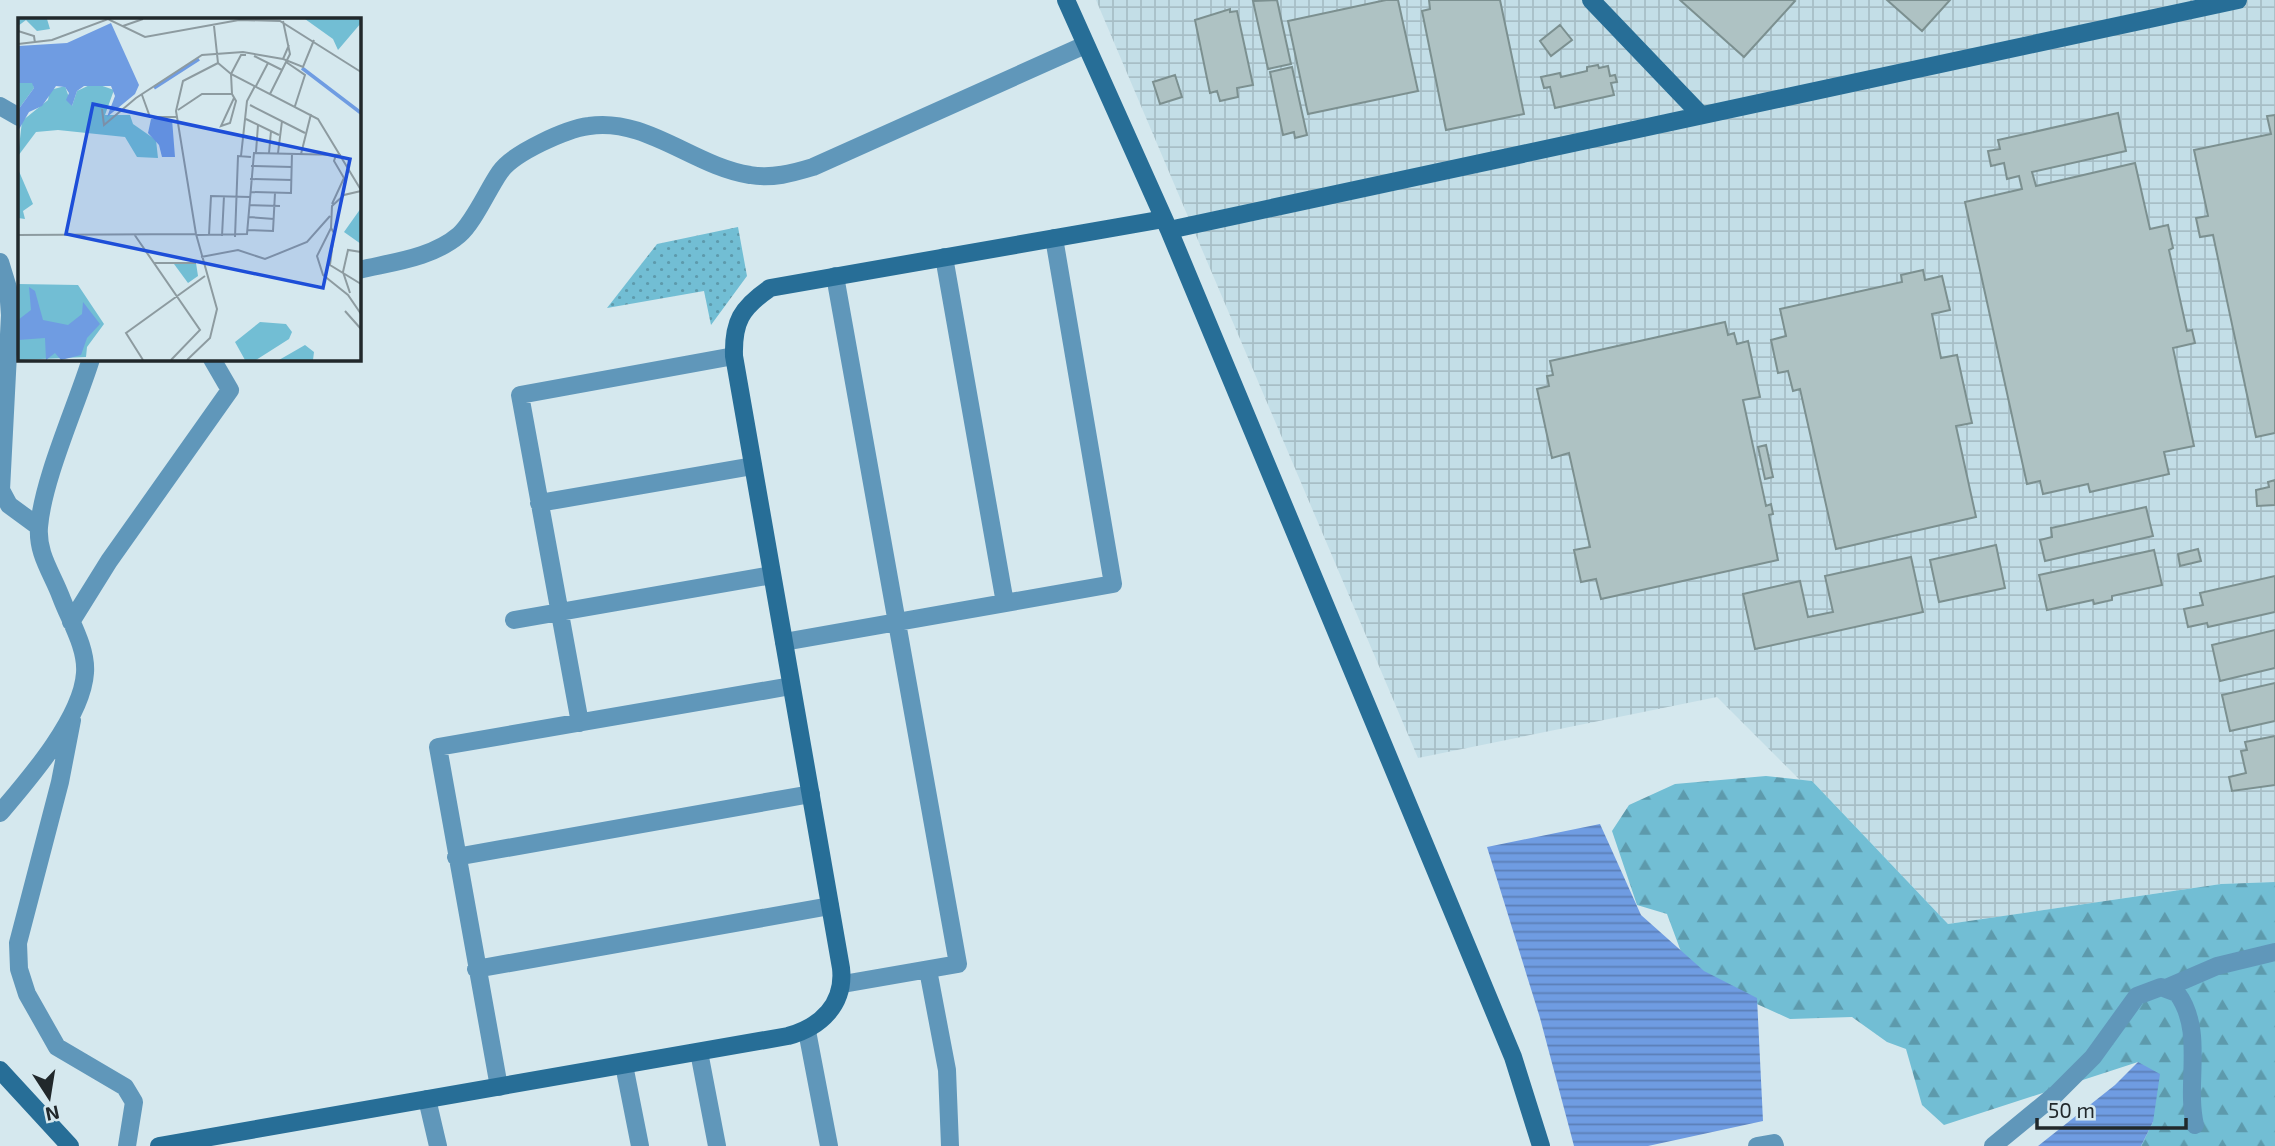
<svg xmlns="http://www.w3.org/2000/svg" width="2275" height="1146" font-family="'Exo 2',sans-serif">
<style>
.industrial{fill:url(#industrial-grid)}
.forest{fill:url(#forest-firs)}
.park{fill:url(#park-dots)}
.water{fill:url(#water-rules)}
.building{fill:#aec2c3;stroke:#7c9090;stroke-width:2}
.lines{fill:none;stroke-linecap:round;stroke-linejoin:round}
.street{stroke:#6097ba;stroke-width:18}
.secondary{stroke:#276e97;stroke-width:18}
.inset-river{fill:none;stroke:#6f9ce2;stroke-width:3.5}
.inset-road{fill:none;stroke:#8d9ba0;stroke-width:2}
.view{fill:#1d4ed8;fill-opacity:0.15;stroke:#1d4ed8;stroke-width:3.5}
.inset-edge{fill:none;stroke:#21282b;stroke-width:3.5}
</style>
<defs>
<pattern id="industrial-grid" width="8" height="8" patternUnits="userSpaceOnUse" patternTransform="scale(1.75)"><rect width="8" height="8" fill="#c3dee7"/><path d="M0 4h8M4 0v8" fill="none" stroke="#a7bec6"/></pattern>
<pattern id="forest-firs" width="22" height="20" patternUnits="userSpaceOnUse" patternTransform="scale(1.75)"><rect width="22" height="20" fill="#72bed4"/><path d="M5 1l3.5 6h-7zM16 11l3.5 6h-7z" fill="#5d9aac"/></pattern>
<pattern id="park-dots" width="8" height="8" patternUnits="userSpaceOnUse" patternTransform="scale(1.75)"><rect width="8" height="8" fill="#72bed4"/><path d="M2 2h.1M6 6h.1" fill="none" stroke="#5d9aac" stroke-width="1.8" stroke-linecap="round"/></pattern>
<pattern id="water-rules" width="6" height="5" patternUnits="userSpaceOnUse" patternTransform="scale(1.75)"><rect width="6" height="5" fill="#6f9ce2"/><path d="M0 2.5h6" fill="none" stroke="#5b7fb7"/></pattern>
</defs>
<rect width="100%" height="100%" fill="#d5e8ee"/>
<path class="industrial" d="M1096 0H2275V882L2221 884 1948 924 1812 781 1800 780 1717 697 1418 758Z"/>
<path class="forest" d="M1766 776 1812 781 1948 924 2221 884 2275 882V1146H2141L2153 1122 2138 1062 1944 1125 1922 1105 1906 1049 1887 1042 1852 1017 1790 1019 1726 990 1683 957 1667 914 1637 905 1612 831 1629 805 1675 784Z"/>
<path class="park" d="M738 227 747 276 711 325 704 291 607 308 657 244Z"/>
<path class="water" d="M1600 824 1641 915 1704 971 1757 998 1763 1121 1648 1146H1574L1540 1018 1487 847Z
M2138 1062 2160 1074 2153 1122 2141 1146H2038L2115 1085Z"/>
<path class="building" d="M1277 0 1291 64 1268 69 1253 1Z
M1386 0H1398L1418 91 1308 114 1288 21Z
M1429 0H1500L1524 114 1446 130 1422 11 1430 9Z
M1680 0H1793L1795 1 1744 57Z
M1887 0H1950L1922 31Z
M1230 9V12L1237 11 1253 85 1237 88 1238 97 1220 101 1217 91 1210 93 1195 20Z
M1560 25 1572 40 1551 56 1540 41Z
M1598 65 1599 68 1608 66 1610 76 1615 75 1617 82 1611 83 1614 95 1555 108 1550 87 1544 88 1541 77 1560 73 1561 77 1587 71V67Z
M1292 67 1307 135 1295 138 1294 132 1283 135 1270 72Z
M1175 75 1182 97 1160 104 1153 82Z
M2118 113 2126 151 2032 172 2036 186 2135 163 2150 229 2168 225 2173 248 2169 250 2187 331 2192 330 2195 343 2173 348 2194 446 2164 452 2169 474 2090 492 2088 484 2043 494 2040 481 2027 484 1965 202 2022 189 2019 176 2007 179 2004 163 1991 166 1988 151 2000 149 1998 140Z
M2275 115V433L2256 437 2213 235 2200 237 2196 218 2208 216 2194 150 2271 134 2267 116Z
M1923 270 1925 280 1942 276 1950 310 1932 314 1941 358 1957 355 1972 423 1956 426 1976 517 1836 549 1800 389 1793 391 1788 371 1778 373 1771 340 1786 336 1780 309 1902 282 1901 275Z
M1725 322 1728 335 1734 333 1737 344 1748 341 1760 397 1743 400 1766 506 1771 504 1773 514 1769 515 1778 560 1601 599 1596 579 1581 582 1574 550 1590 547 1569 453 1552 458 1537 389 1549 386 1547 376 1553 375 1550 361Z
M1766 445 1773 477 1765 479 1758 447Z
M2275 480V505L2257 506 2256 490 2269 487 2268 482Z
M2146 507 2153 536 2045 561 2040 540 2052 537 2051 528Z
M1996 545 2005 588 1939 602 1930 560Z
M2198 549 2201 561 2180 566 2178 554Z
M2154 550 2162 585 2112 596V600L2094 604 2093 600 2047 610 2039 575Z
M1911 557 1923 612 1755 649 1743 594 1800 581 1808 617 1833 612 1825 576Z
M2275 576V612L2208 627 2207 623 2188 627 2184 609 2203 605 2200 593Z
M2275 630V668L2220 681 2212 645Z
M2275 683V721L2230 731 2222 695Z
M2275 736V785L2232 791 2229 777 2246 773 2241 751 2247 750 2245 742Z"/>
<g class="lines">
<path class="street" d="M0 106 19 117
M944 257 1005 603
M0 262 8 288 10 315 1 490 9 505 39 527
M359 270C392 262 432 258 459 235 474 222 488 189 500 172 513 153 566 129 589 126 646 117 695 167 750 175 772 179 793 173 813 167L1085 45
M835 276 958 964 843 984
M539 503 753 466
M514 620 772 575
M71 622 109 561 230 390 212 359
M784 642 1113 584 1054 238
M72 720 60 782 18 943 19 969 27 994 57 1047 125 1087 134 1102 127 1146
M580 723 520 395 734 356
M0 813C29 779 82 718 85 673 87 648 70 621 61 597 52 573 37 554 39 527 43 479 76 407 91 359
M456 857 811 794
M476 969 830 906
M928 970 947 1070 950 1146
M2166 988 2217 966 2275 952
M807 1031 829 1146
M699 1052 717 1146
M624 1065 640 1146
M499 1087 438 747 791 686
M427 1099 438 1146
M1757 1146 1774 1143 1775 1146
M1993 1146 2055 1095 2093 1057 2137 996 2161 987 2177 993C2205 1031 2185 1082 2195 1125"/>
<path class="secondary" d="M1066 0 1169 230 1383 744 1513 1057 1541 1146
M1591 0 1700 114
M1169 230 2238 0
M0 1070 70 1146
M159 1146 788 1036C821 1027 845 1004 841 968L734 356C733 322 741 308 770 288L1164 219"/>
</g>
<g transform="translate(18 18)">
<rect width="343" height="343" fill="#d5e8ee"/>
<path d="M0 1H29L32 11 19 13 8 2 0 8ZM287 1H343V5L320 32 315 21ZM0 65H15L16 70 0 92ZM76 65 96 72 87 97H112L115 106 138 122 140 140 119 139 107 119 40 112 18 114 0 138 4 103 30 82 32 72 47 68 54 88 59 73ZM0 151 15 186 5 193 7 201 0 200ZM343 190V226L326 214ZM0 266 60 267 86 306 69 329 68 339 0 342ZM242 304 268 306 274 314 271 321 238 342H227L217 324ZM287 327 296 334 295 342H261Z" fill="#72bed4"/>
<path d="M178 245 180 258 170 265 156 246Z" fill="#72bed4"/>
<path d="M93 5 121 67 117 76 89 99 97 78 93 68H66L59 73 54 88 48 82 51 75 47 69 38 68 24 88 11 94 0 113V92L16 70 14 65H0V28L49 25ZM133 101H154L157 139H144L141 127 130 115ZM11 269 17 273 25 302 50 307 64 296 65 284 82 306 69 320 63 337 43 342 37 335 28 342 27 320 0 322V302L13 292Z" fill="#6f9ce2"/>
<path class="inset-river" d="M284 50 343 95M136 70 181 41"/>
<path class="inset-road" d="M105 8 125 1M196 8 200 45 213 56 300 101 343 172M0 13 16 18 17 25M0 26 34 22 90 1 127 19 221 2 262 3 343 54M271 27 265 41 285 49 296 22M236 38 264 52M268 44 287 57 277 88M238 68 250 45M214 76 218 83 212 105 203 108 216 80M252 76 272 36 265 3M124 77 132 99H158M232 87 287 115M84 91 86 107 118 80 184 37 225 34 265 41M160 92 184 76H214L213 56 223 37H228M228 101 261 117M238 134 240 107M251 135 253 113M260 135 264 103M283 136 293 96M223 138 229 83 237 68M233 148 274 149M232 161 274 162M343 173 326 177 314 188 313 210 299 238 305 257 330 277 343 296M232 174 273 175 274 135M314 186 326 160 316 143 318 137M231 187 262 188M231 199 256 201M313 210 316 215 312 247 343 266M230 212 255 213 257 175M116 216 182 312 153 342M0 217 178 216M179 217 229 216 236 135 323 137M191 217 193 178 232 179M204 218 206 178M217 219 220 138 233 139M183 239 220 232 247 241 289 224 312 198M135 245H178M332 275 325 254 330 232 343 234M327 293 343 311M125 342 108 315 187 258M169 342 192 320 199 291 178 216 158 93 165 63 200 45"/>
<path class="view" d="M75 86 332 141 305 270 48 216Z"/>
<rect width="343" height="343" class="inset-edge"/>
</g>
<g transform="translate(49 1097) rotate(168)" stroke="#d5e8ee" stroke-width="5" paint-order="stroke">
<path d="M0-5L12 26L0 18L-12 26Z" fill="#21282b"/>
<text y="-10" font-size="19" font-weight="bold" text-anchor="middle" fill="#21282b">N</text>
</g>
<path d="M2037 1118v10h149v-10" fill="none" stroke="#21282b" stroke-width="3.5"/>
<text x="2048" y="1118" font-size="21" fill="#21282b" stroke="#d5e8ee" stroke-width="5" paint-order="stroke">50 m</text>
</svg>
